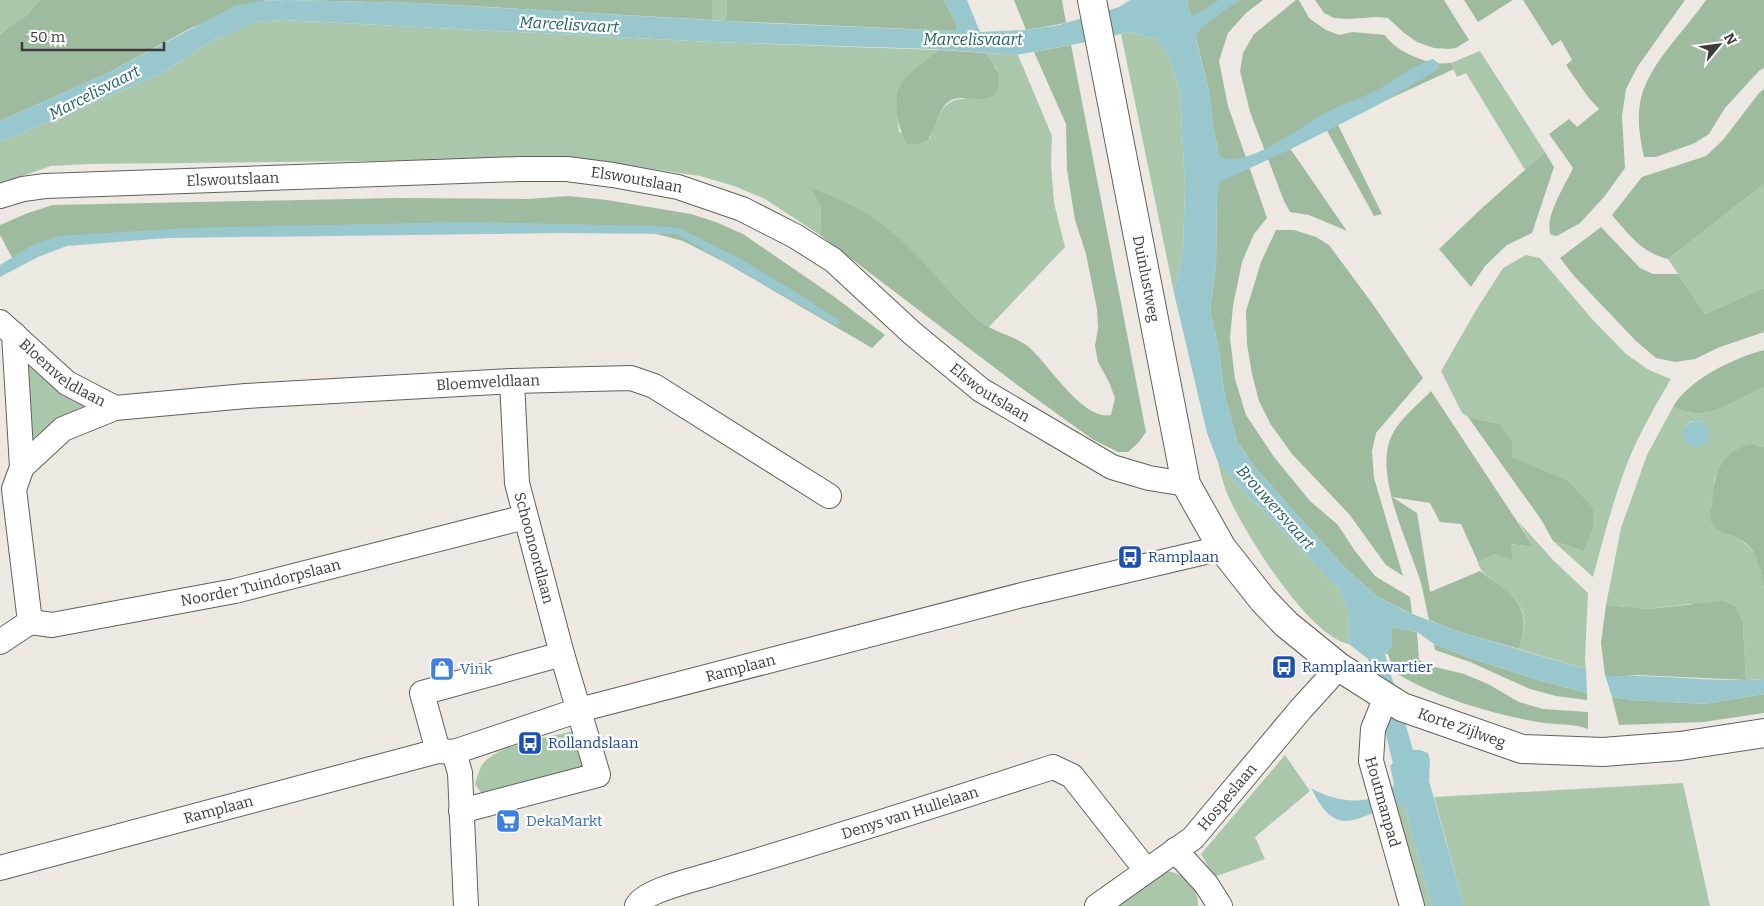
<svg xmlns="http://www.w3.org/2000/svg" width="1764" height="906" font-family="Bitter,serif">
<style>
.green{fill:#aac7ac;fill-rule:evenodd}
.forest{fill:#9ebba0}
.water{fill:#98c8ce}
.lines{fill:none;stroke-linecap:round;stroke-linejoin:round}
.minor-casing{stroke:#636059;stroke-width:26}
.major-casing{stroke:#636059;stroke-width:30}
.minor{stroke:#fff;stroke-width:24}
.major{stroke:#fff;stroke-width:28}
.labels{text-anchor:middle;stroke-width:4.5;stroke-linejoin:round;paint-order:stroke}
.street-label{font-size:15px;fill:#3c3b38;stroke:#fff}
.transit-label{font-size:15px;fill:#164399;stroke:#fff;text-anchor:start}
.shop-label{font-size:15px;fill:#366cbe;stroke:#fff;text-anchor:start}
.water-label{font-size:16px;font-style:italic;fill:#1f6067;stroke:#fff}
</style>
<rect width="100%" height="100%" fill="#ede9e2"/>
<path class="green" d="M0 0H40L26 16 7 28 0 35Z
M712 0H727L726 21 712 20Z
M283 20 712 42 939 50 901 85 896 104 899 132 930 138C938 120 940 99 964 99L997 69 985 53 1018 55 1052 136 1051 163 1054 203 1065 247 988 328 812 189 821 208 820 235 765 199 734 186 700 176 612 163 566 161 466 160 88 164 51 166 0 184V142L159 75 210 42 256 22Z
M1130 32 1156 39 1168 55 1180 93 1185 187 1183 250 1174 293 1121 34Z
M1480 51 1545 152 1525 170 1466 73 1457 77 1451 63Z
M1764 184V288L1705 314 1668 259Z
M1526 255 1540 258 1593 320 1626 354 1649 370 1671 379C1655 406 1639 434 1627 464 1613 501 1603 539 1593 577L1553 541 1583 551 1527 464 1512 457 1500 424 1468 417 1462 413 1441 371 1478 307 1503 268Z
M25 365H33L88 408 55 421 28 442Z
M1764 387V447L1752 444 1715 477 1710 517 1724 533 1739 539 1749 547 1758 558 1764 589V679L1746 680 1743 624 1690 604 1649 609 1606 605 1621 528 1647 455 1673 407C1683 411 1692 414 1703 413 1719 412 1748 394 1764 387ZM1692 421H1700L1696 447 1689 445 1684 439 1686 425Z
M1218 462 1233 480 1338 588 1348 611 1349 644C1309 638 1241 528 1226 491 1223 482 1220 472 1218 462Z
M1518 521 1553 560 1588 593 1585 659 1586 669 1519 649C1531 614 1523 603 1495 582 1486 575 1480 572 1478 562L1496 554 1510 544 1534 547Z
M573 731 583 769 483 796 475 784C477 778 479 770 482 765 497 744 547 738 573 731Z
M1285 755 1310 791 1255 837 1265 859 1214 877 1201 854Z
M1683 783 1710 906H1464L1434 797Z
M1397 802 1402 804 1406 811 1432 906H1412L1387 805Z
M1167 871C1185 874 1199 887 1198 906H1114L1158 873Z"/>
<path class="forest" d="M40 0H282L259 1 191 28 110 72 0 121V35L7 28 26 16Z
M287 0H712V20L417 3Z
M727 0H944L958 27 955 31 726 21Z
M1014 0H1062L1066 23 1026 30Z
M1187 0H1263L1246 13 1228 33 1219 61 1228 106 1267 218 1254 234 1242 262 1233 306 1230 338 1235 379 1246 415 1274 457 1310 501 1338 525 1355 551 1375 576 1410 597 1412 614 1378 597 1345 568 1256 469 1237 441 1225 397 1219 351 1210 310 1216 267 1217 195 1219 184 1218 151 1213 125 1209 92Z
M1296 0H1299L1309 18 1326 30 1339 35 1353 32 1385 35C1393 49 1419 60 1434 63 1440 64 1446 63 1451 63L1454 69 1337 123 1382 214 1374 216 1326 129 1287 144 1347 231 1309 215 1290 212 1284 201 1250 112 1240 71 1243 53 1254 34Z
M1315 0H1444L1469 40 1456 48 1448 49 1434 48 1417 42 1404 33 1388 18 1377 17 1349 19 1334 18 1324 13Z
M1464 0H1513L1478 22Z
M1523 0H1685L1638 66 1626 89 1622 116 1625 168 1604 197 1580 223 1557 236 1551 235C1543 218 1566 184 1573 168L1549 134 1569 119 1577 127 1599 109 1588 97 1566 65 1572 60 1561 40 1552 46Z
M1706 0H1764V68L1759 71 1725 108 1709 134 1695 143 1656 157H1644C1640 139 1637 121 1640 103 1646 66 1685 31 1706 0Z
M1071 45 1146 432 1139 442 1128 452H1118L1092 439 1020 387 820 235 821 208 811 188C822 192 833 196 843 201 872 214 900 237 921 260 941 281 958 303 979 321 994 333 1018 336 1032 350 1050 367 1084 421 1111 415L1115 398 1109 382 1098 362 1095 346 1098 328 1097 309 1086 254 1075 220 1067 170 1066 124 1034 52Z
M939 50 985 53C993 63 1002 73 998 87 993 107 969 95 954 99 952 99 947 103 945 105 942 108 941 112 939 115 931 135 931 146 907 144 898 129 891 100 901 84 910 71 927 60 939 50Z
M1764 89V184L1668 259C1642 253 1629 235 1612 215L1642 177 1706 156 1723 140 1759 93Z
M1545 152 1554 167 1532 233 1507 245 1485 266 1471 287 1439 249 1482 208Z
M568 196 607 200 691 214 716 222 743 234 832 295 885 335 872 348 726 263 683 241 649 232 173 234 60 245 16 265 0 235V225L28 213 53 205 397 198 528 199Z
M1601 227 1640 268 1653 274H1678L1705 314 1764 288V332L1720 347 1695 359 1675 362 1656 358 1636 341 1574 276 1560 258Z
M1276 230H1294L1316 237 1329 245 1372 303 1423 378 1376 433 1372 451 1374 478 1403 576 1386 565 1349 514 1292 454 1271 425 1259 401 1252 374 1247 344 1246 311 1261 262Z
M1764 350V387C1748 394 1719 412 1703 413 1692 414 1683 411 1673 407 1689 379 1734 358 1764 350Z
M1431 391 1534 547 1511 544 1512 560 1496 554 1478 562 1461 524 1440 522 1430 503 1392 497 1417 513 1430 592 1480 571C1512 595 1534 604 1519 649L1456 631 1429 620C1426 608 1424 595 1421 583 1409 544 1374 476 1391 437 1399 419 1418 405 1431 391Z
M1468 417 1500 424 1512 442V457L1568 481 1593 508V527L1583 551 1553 541 1542 521Z
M1752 444 1764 447V589C1759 565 1759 546 1732 536 1726 534 1717 531 1713 525 1708 518 1711 509 1712 502 1714 474 1721 451 1752 444Z
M1723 601 1736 607 1743 624 1746 680 1637 675 1611 677 1605 675 1601 643 1606 605 1649 609Z
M1392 627 1417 632 1419 660 1431 666 1464 674 1488 684 1519 702 1543 709 1588 712V729C1572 723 1555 725 1538 722 1489 713 1437 698 1394 672L1388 654H1385L1392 646Z
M1434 644 1473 659 1538 680 1587 693V700L1556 696 1530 689 1470 662 1435 650Z
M1764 694V713L1703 722 1619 725 1612 697 1633 700 1704 704Z"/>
<path class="water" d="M287 0 417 3 760 23 954 31 958 27 944 0H967L980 32 1026 30 1059 25 1119 7 1130 0H1187L1192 17 1219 0H1241L1225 10 1200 29 1196 39 1209 92 1213 125 1218 151 1221 157C1244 170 1305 124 1327 112 1340 105 1356 100 1369 94 1388 85 1415 64 1433 59L1438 63 1439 67 1437 70 1376 106 1291 149 1220 182 1217 195 1216 267 1210 310 1219 351 1225 397 1237 441 1256 469 1345 568 1378 597 1405 611 1456 631 1586 669 1587 693 1538 680 1473 659 1434 644 1417 632 1392 627V646L1385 654 1413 750H1420L1428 753 1430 760 1429 781 1464 906H1432L1406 811 1402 804 1387 801 1373 807V813C1366 816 1354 821 1346 821 1328 821 1319 803 1311 788 1337 803 1362 804 1390 793L1394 784 1390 766 1393 763 1392 760 1368 659 1349 644 1348 611 1338 588 1233 480 1218 462 1207 433 1174 293 1183 250 1185 187 1180 93 1168 55 1156 39 1130 32 1071 45 1016 55 930 49 712 42 283 20 257 22 210 42 159 75 0 142V121L110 72 234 6 259 1Z
M468 222 654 226 679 228 742 260 807 299 841 322 837 326 676 234 559 233 167 238 67 246 38 257 0 277V265L34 244 58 236 188 228Z
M1683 434a13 13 0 1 1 26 0a13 13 0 1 1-26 0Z
M1605 675C1616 678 1628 675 1639 676 1681 677 1722 682 1764 679V694L1704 704 1633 700 1612 697Z"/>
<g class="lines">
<defs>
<g id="minor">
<path id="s1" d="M0 196 23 189 45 186 520 169H567L613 175 678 187 742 209 795 236 833 260 912 333 981 390 1112 467 1149 478 1186 484"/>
<path id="s2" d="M0 322 67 383 115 408"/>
<path d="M14 334 22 467 14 489 30 622"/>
<path id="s3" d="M22 467 63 429 115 408 246 396 512 381 631 378 654 386 829 496"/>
<path id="s4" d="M0 642 30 622 52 625 235 591 525 517"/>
<path id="s5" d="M1386 697 1373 729 1371 761 1412 906"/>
<path d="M438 751 422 693 562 654"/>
<path d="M454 752 460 773 466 906"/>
<path d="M461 811 598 775 562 654 517 483 512 381"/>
<path d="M1175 850 1206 884 1220 906"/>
<path id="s6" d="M0 868 438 751 454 752 579 710 1022 595 1222 548"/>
<path id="s7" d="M637 906C644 891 692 880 709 875 824 841 939 804 1053 767L1072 776 1146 870"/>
<path id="s8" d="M1097 906 1193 838 1300 710 1339 667"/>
</g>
<g id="major">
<path id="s9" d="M1092 0 1186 484 1222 548 1263 600 1286 624 1339 667 1402 707 1522 749 1603 752 1680 746 1764 733"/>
</g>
</defs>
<use href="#minor" class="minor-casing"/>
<use href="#major" class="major-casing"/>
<use href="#minor" class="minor"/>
<use href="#major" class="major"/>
</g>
<defs>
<symbol id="bus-square" viewBox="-11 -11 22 22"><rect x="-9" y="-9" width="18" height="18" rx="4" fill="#1a4fb4" stroke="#fff"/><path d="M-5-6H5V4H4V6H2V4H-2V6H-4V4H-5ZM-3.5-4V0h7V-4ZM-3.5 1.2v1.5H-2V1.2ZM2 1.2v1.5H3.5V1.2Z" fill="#fff"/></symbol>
<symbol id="shop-square" viewBox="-11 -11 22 22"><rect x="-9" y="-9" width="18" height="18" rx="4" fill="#3f7fe0" stroke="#fff"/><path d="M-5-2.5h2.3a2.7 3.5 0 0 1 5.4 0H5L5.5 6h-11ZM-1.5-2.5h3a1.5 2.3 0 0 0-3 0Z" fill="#fff"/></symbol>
<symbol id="supermarket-square" viewBox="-11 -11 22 22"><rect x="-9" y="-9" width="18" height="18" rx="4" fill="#3f7fe0" stroke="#fff"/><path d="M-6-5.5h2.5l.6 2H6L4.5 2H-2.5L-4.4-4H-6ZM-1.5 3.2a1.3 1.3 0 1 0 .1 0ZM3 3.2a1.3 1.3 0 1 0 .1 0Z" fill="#fff"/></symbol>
</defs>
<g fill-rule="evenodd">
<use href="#bus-square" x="1116" y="543" width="28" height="28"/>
<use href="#bus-square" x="1270" y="653" width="28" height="28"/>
<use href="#shop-square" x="428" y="655" width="28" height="28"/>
<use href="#bus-square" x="516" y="729" width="28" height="28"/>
<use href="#supermarket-square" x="494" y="807" width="28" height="28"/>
</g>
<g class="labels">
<g class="street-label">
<text dy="5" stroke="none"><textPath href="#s1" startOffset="234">Elswoutslaan</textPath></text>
<text dy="5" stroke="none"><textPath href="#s1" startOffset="639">Elswoutslaan</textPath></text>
<text dy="5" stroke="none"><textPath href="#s9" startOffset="284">Duinlustweg</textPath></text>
<text dy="5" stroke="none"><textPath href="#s2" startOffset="81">Bloemveldlaan</textPath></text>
<text dy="5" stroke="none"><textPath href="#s3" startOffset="486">Bloemveldlaan</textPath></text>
<text dy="5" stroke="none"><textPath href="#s1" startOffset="1059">Elswoutslaan</textPath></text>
<text transform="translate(534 548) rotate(75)" y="5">Schoonoordlaan</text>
<text dy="5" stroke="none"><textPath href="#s4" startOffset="271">Noorder Tuindorpslaan</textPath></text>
<text dy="5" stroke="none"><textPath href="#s6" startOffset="768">Ramplaan</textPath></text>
<text dy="5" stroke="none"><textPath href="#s9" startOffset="872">Korte Zijlweg</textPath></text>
<text dy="5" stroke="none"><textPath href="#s8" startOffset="171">Hospeslaan</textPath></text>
<text dy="5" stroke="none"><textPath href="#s5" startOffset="109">Houtmanpad</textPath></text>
<text dy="5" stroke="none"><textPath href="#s6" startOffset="226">Ramplaan</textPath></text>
<text dy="5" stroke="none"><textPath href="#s7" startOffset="290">Denys van Hullelaan</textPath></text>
</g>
<g class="transit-label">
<text x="1148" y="562">Ramplaan</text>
<text x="1302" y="672">Ramplaankwartier</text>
<text x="548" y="748">Rollandslaan</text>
</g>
<g class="shop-label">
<text x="460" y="674">Vink</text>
<text x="526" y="826">DekaMarkt</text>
</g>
<g class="water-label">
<text transform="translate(569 24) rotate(3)" y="6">Marcelisvaart</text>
<text x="973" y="45">Marcelisvaart</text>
<text transform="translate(94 92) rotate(-27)" y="6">Marcelisvaart</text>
<text transform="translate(1276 507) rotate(48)" y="6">Brouwersvaart</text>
</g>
</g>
<g transform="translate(1719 45) rotate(61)" stroke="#ffffff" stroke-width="4" paint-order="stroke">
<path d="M0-4L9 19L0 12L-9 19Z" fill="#3c3b38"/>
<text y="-8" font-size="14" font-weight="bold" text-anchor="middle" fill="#3c3b38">N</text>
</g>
<path d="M22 42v8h142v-8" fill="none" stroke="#3c3b38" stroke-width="2.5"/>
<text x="30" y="42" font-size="15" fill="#3c3b38" stroke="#ffffff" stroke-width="4" paint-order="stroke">50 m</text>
</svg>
